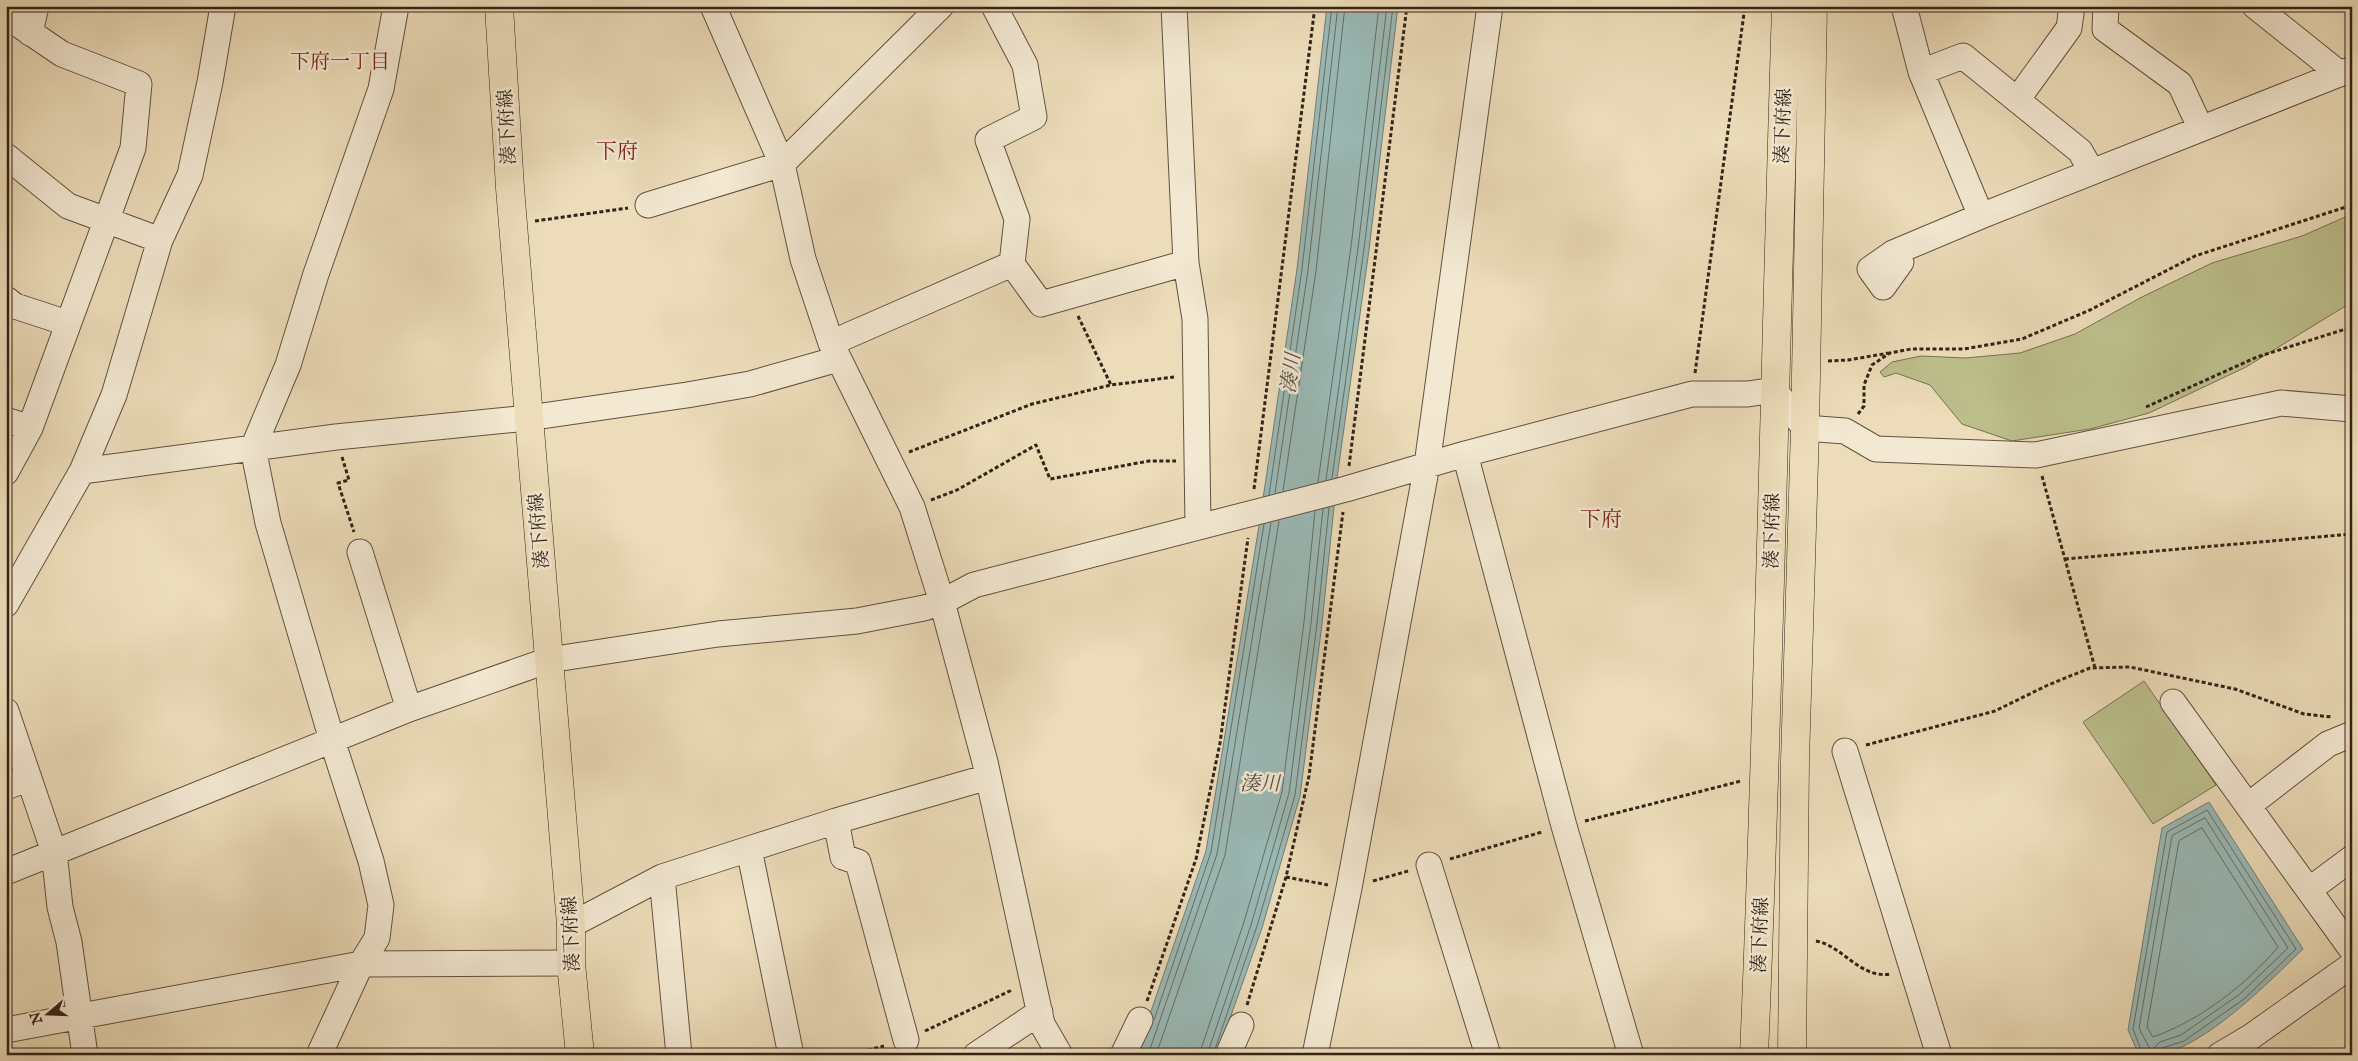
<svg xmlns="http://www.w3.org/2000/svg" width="2358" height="1061" font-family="'IM FELL English','Noto Serif JP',serif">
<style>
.green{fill:#bcbf8c;stroke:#787152}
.water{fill:#9abab7;stroke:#717e77}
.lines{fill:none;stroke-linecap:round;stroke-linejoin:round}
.shore{stroke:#676e67;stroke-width:1}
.minor-casing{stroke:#625140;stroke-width:27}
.major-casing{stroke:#342317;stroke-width:29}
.path{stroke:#342317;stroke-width:3;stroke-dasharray:4 2.5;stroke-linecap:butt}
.minor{stroke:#f3e8d2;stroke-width:25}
.major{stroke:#ecdcb9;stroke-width:28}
.labels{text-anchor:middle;stroke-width:5;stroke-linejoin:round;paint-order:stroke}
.street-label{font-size:19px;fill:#342317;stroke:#f3e8d2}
.neighbourhood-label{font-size:20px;fill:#7a1f14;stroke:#f3e8d2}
.water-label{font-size:20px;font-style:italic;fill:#535047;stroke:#f3e8d2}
.quarter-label{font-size:21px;fill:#7a1f14;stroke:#f3e8d2}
</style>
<rect width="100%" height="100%" fill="#ecdcb9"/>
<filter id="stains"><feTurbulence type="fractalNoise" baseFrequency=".004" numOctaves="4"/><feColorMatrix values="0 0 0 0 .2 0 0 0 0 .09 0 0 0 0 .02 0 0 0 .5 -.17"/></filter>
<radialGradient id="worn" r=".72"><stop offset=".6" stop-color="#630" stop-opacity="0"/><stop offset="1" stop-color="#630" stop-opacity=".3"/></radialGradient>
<path class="green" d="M2352 214V302L2246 367 2149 413 2090 429 2012 441 1962 424 1930 385 1896 373 1884 377 1880 372 1892 362 1921 356 1965 358 2020 353 2075 334 2140 298 2212 263 2302 236Z
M2144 681 2216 785 2153 824 2083 722Z"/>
<path class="water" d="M1327 6H1398L1369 250 1337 478 1322 624 1300 796 1262 928 1217 1055H1136L1206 851 1259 526 1297 269Z
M2209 802 2303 949C2268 983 2206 1046 2158 1055 2152 1056 2145 1055 2139 1055L2128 1030 2162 828Z"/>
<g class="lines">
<path class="shore" d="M1332 478 1364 249 1393 6
M1326 480 1358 248 1387 6
M1318 482 1351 247 1379 6
M1283 491 1316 271 1345 6
M1275 493 1308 270 1338 6
M1269 495 1302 269 1332 6
M2205 818 2288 948 2240 994 2181 1035 2160 1042 2151 1051 2139 1028 2172 836Z
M2202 828 2278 947C2246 985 2199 1021 2153 1037L2147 1027 2179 841Z
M1154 1020 1211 852 1264 524
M1148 1055 1217 854 1271 523
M1156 1055 1225 855 1279 521
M1199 1055 1244 922 1282 792 1304 622 1315 511
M1207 1055 1251 925 1289 793 1311 623 1323 509
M1213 1055 1257 926 1295 795 1317 623 1329 508
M2143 1055 2133 1029 2167 832 2207 810 2296 949 2244 999 2184 1041 2162 1048 2159 1055"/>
<defs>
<path id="minor" d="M713 6 782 164 803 259 831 343 912 507 942 602 985 762 1042 1024 1060 1055
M1174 6 1186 263 1195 319 1198 526
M1904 6 1921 72 1981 216 2352 69
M2106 6 2105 29 2180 84 2201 129
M2255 6 2340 74
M6 16 62 54 139 84 133 148 30 428 6 472
M30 33 36 6
M1921 72 1963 56 2080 151 2092 172
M2017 100 2069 28 2072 6
M6 156 68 206 160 240
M648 205 782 164 941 6
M1893 253 1901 262 1883 287 1870 269 1893 253 1981 216
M1012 264 1041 304 1186 263
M6 299 15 306 67 323
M831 343 1012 264 1017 219 988 140 1034 117 1025 65 994 6
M6 420 30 428
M1465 454 1564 826 1631 1055
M82 471 336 437 528 418 687 395 750 384 838 359
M360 552 409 709
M6 604 82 471 114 395 160 240 190 175 210 82 223 6
M2173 702 2352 950
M6 711 54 852 60 907 69 942 85 1055
M1845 751 1939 1055
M6 787 29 778
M2249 805 2328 744 2352 734
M836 821 988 777
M1429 865 1488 1055
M6 872 409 709 549 660 718 634 857 621 924 608 942 602 974 585 1346 489 1465 454 1692 394H1748L1774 390 1805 428 1845 431 1876 449 2036 455 2281 403 2352 409
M2309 890 2352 858
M571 925 662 877
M6 1030 361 964 571 963
M319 1055 361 964 377 938 381 905 371 861 332 740 268 523 253 448 288 365 316 274 381 89 396 6
M679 1055 662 877 749 849
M791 1055 749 849 836 821 843 857 858 862 906 1040
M976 1055 1040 1012
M1123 1055 1140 1020
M1228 1055 1241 1025
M1315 1055 1349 888 1427 465 1490 6
M2220 1055 2252 1036 2352 965"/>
<path id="major" d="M499 6 510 188 571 925V963L580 1055
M1754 1055C1769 705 1775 356 1786 6
M1792 1055 1795 761 1805 428 1813 6"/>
</defs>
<use href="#minor" class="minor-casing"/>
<use href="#major" class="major-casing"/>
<path class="path" d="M535 221 628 208
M1078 316 1111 385
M1828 361 1848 360 1889 353
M1695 373 1745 6
M2146 407 2257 357 2352 327
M1858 414 1864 406V385L1872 365 1890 353 1911 349H1964L2022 339 2090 310 2195 256 2352 205
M909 452 1032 404 1111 385 1174 377
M342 457 349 480 338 483 354 532
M1349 466 1407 6
M2042 476 2095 668
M1254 489 1315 6
M931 500 957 490 1036 445 1050 479 1149 461H1176
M2065 559 2352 534
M1866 745 1995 711 2048 685 2090 668 2130 667 2235 689 2304 714 2332 717
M1585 821 1741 781
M1450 859 1542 832
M1286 877 1328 885
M1373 881 1408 871
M1816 941C1843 946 1860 979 1890 974
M1147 1001 1196 859 1220 743 1248 538
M1247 1005 1286 877 1309 776 1343 512
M925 1031 1012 990
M849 1055 884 1046"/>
<use href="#minor" class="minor"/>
<use href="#major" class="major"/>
</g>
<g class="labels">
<g class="street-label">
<text transform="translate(1782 126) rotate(-88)" y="7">湊下府線</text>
<text transform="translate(506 127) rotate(-93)" y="7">湊下府線</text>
<text transform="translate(538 531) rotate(-95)" y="7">湊下府線</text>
<text transform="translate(1771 531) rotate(-89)" y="7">湊下府線</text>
<text transform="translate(570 934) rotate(-93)" y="7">湊下府線</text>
<text transform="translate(1759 935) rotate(-88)" y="7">湊下府線</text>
</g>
<g class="neighbourhood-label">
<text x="340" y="68">下府一丁目</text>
</g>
<g class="water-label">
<text transform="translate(1290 373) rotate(-82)" y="7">湊川</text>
<text x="1260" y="790">湊川</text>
</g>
<g class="quarter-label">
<text x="617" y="158">下府</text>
<text x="1601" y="526">下府</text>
</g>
</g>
<rect width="2358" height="1061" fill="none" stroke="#ecdcb9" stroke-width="25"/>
<rect x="8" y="8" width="2343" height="1046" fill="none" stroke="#342317" stroke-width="2.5"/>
<rect x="12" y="12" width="2333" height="1036" fill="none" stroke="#342317"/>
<g transform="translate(48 1014) rotate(251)" stroke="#f3e8d2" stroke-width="4" paint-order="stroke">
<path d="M0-4L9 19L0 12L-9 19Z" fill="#342317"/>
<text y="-8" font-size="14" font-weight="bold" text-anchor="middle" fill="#342317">N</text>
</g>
<rect width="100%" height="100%" filter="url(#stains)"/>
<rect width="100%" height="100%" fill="url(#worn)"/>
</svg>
